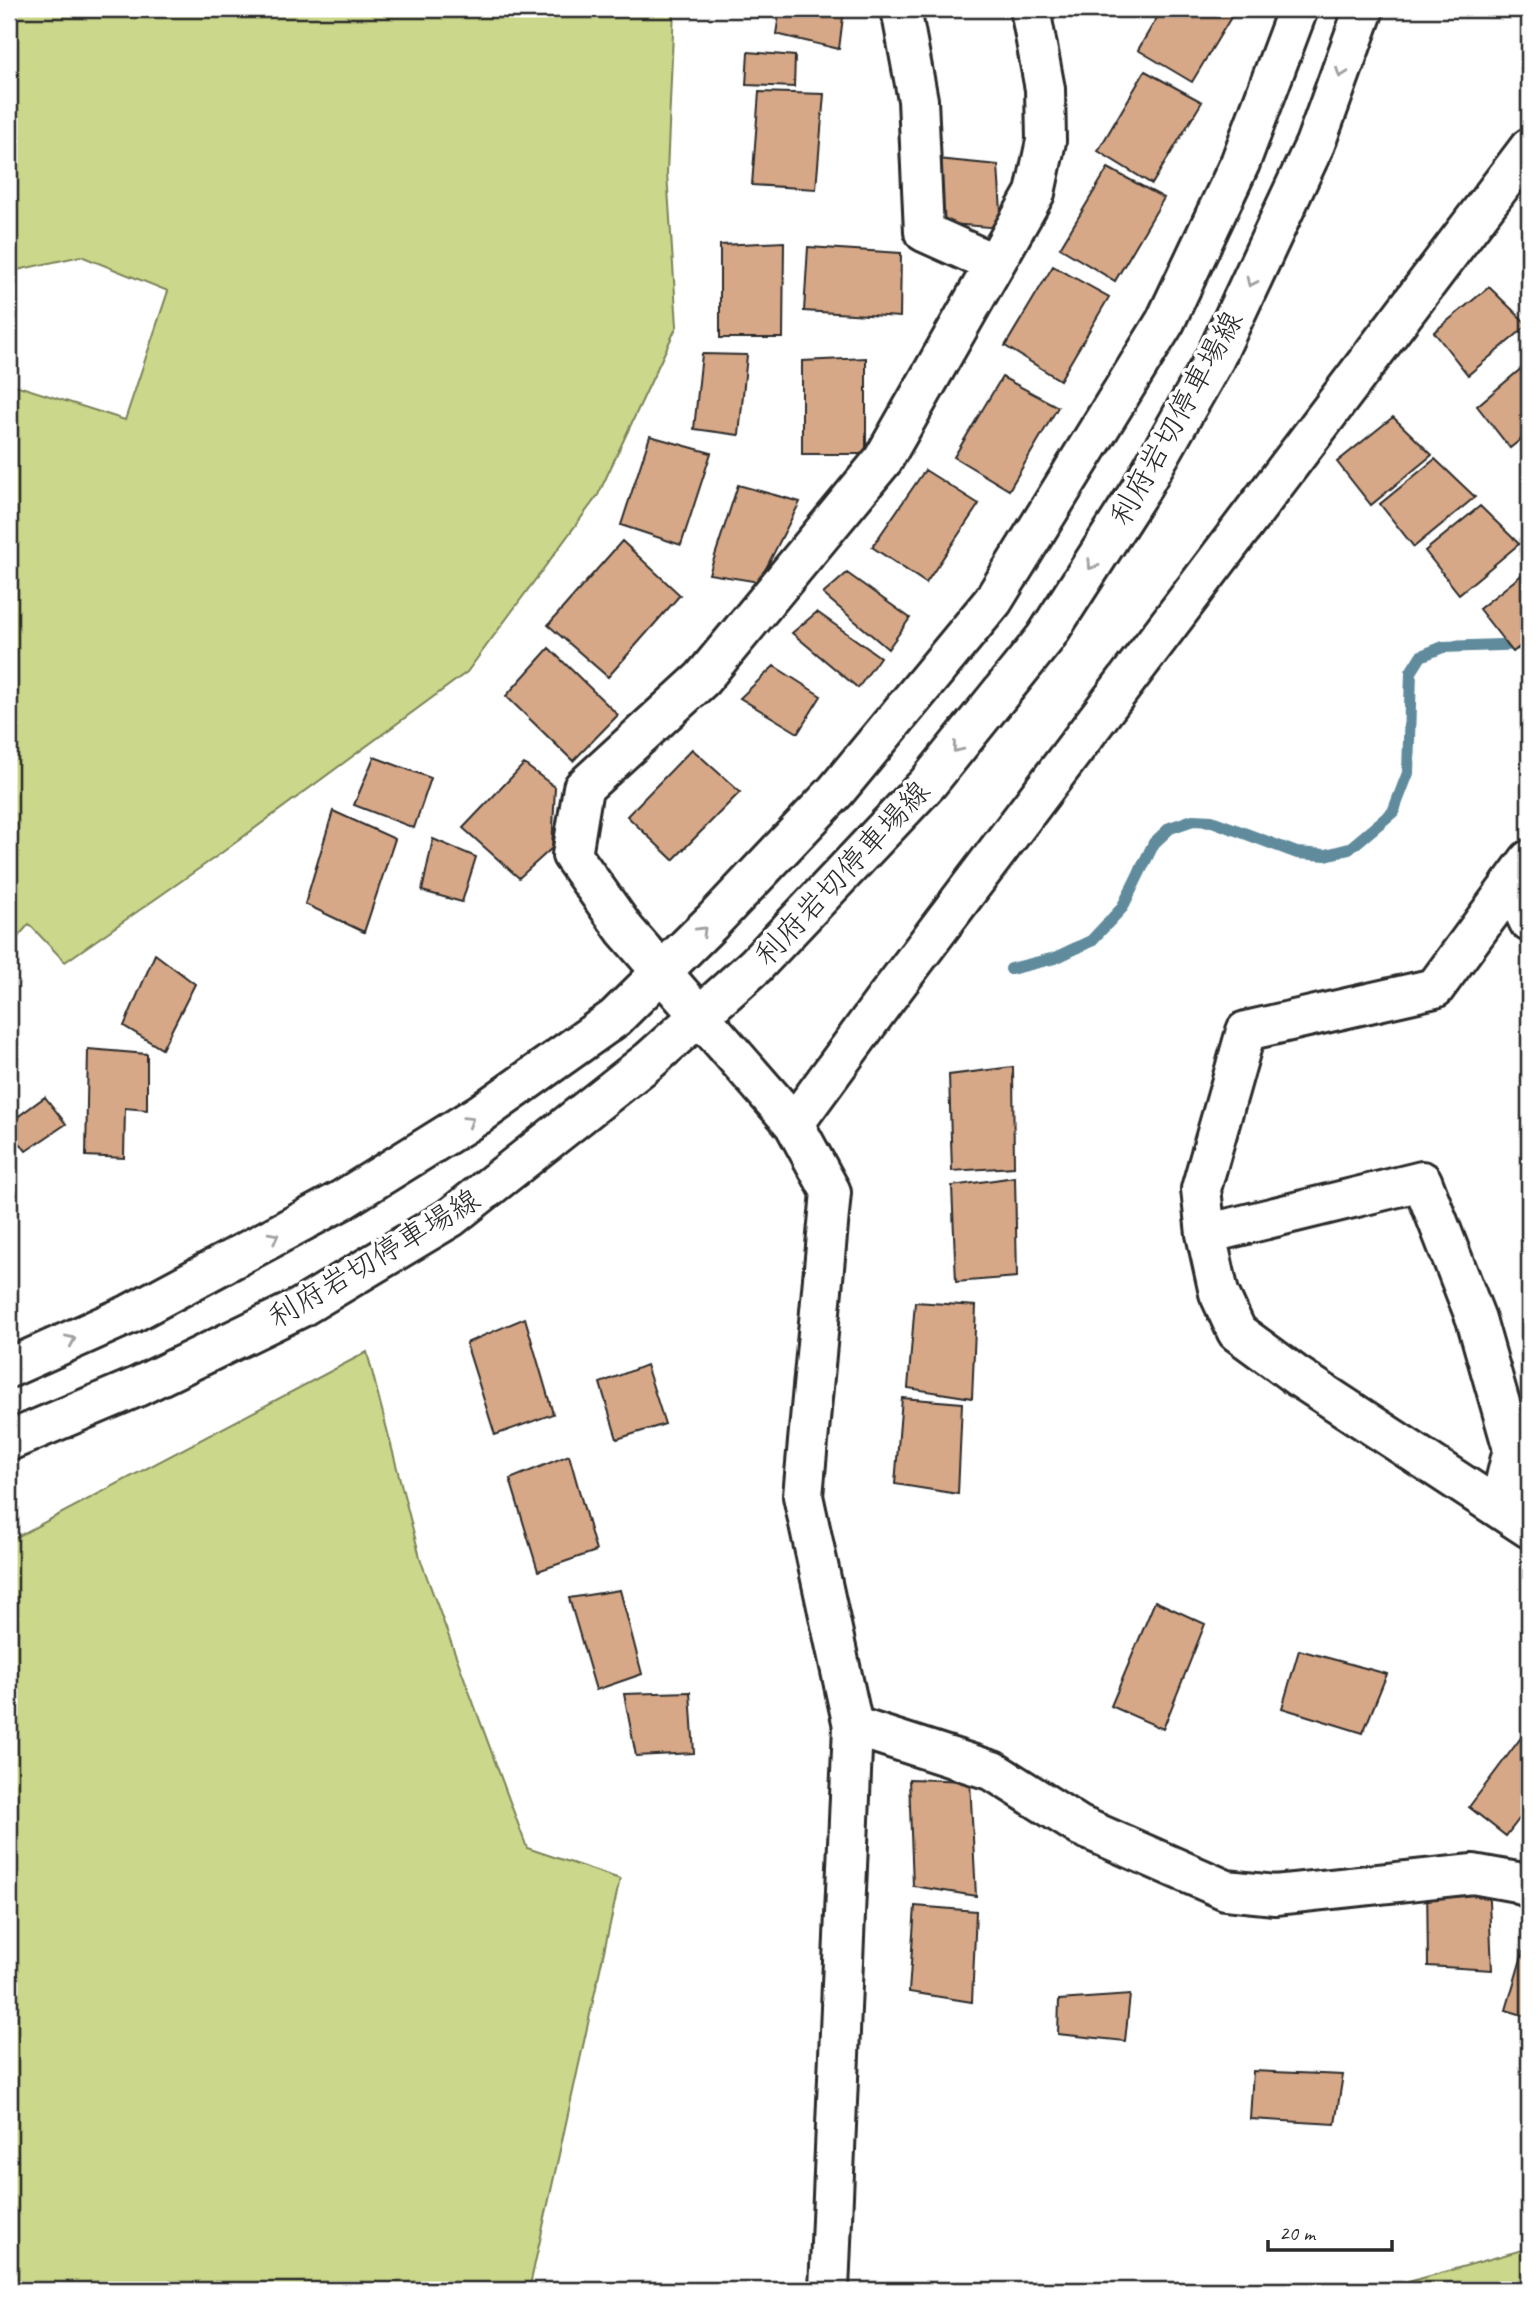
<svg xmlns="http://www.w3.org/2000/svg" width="1538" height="2299" font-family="Caveat,'Klee One',sans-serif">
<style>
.green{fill:#cbd78a;stroke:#7b815a;stroke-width:2}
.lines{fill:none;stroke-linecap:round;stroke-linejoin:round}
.stream{stroke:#618b9c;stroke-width:12}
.building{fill:#d6a888;stroke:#2b2b2b;stroke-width:2}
.minor-casing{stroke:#2b2b2b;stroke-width:44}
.major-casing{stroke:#2b2b2b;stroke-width:44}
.minor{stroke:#fff;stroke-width:38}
.major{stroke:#fff;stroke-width:38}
.oneway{stroke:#a0a0a0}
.labels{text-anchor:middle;stroke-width:7;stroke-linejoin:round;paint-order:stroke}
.street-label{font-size:30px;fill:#2b2b2b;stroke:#fff}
</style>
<rect width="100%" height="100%" fill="#fff"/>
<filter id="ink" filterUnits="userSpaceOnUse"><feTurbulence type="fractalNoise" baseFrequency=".0143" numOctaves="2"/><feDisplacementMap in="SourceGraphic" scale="14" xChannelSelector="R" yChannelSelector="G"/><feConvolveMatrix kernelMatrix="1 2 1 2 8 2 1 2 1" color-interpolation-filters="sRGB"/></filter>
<g filter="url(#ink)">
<path class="green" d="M9 9H674L667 173 677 326 598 495 467 672 220 854 65 962 29 924 9 947V383L125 420 168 291 81 256 17 270 9 305Z
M367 1352 421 1561 527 1848 620 1879 529 2290H9V1541Z
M1529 2248V2290H1380Z"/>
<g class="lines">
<path class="stream" d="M1011 969 1055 958 1091 941 1122 908 1154 843 1170 828 1193 820 1212 821 1297 853 1326 855 1349 849 1393 812 1408 773 1411 672 1421 656 1443 647 1529 644"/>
</g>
<path class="building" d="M780 9H844L839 49 776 34Z
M1162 9H1236L1192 82 1138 50Z
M748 52 795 56 794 87 746 85Z
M1145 71 1202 102 1152 184 1098 151Z
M759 92 824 94 816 189 752 185Z
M937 159 998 165 1002 228 938 223Z
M1108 168 1164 198 1115 281 1060 248Z
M784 242 783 338H720V245Z
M808 247 901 253 900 317 804 311Z
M1053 266 1109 297 1060 380 1005 346Z
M1489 287 1528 325 1468 375 1434 332Z
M702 354 747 355 739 435 694 429Z
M866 358V454H802V361Z
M1529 362V433L1510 448 1477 406Z
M1002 377 1058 407 1009 490 954 457Z
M1393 417 1432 455 1371 505 1337 462Z
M650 436 711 453 681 545 621 525Z
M1435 459 1475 497 1414 547 1380 504Z
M925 470 979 504 926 583 872 547Z
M738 485 800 502 759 582 709 574Z
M1480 506 1519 544 1459 594 1425 551Z
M622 541 680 595 608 677 548 625Z
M1529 569V639L1513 652 1479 609Z
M847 573 910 618 888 649 823 594Z
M817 612 880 657 858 688 792 633Z
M549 648 618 715 573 761 506 696Z
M774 666 821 696 798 733 740 698Z
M692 749 740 792 673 860 627 816Z
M374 757 431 778 414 828 354 805Z
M524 764 555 787 552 848 519 878 463 828Z
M333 811 395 839 364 932 305 904Z
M433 839 476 857 462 902 422 891Z
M155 954 195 984 162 1049 124 1026Z
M88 1049 147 1054V1110L125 1108 124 1158 86 1156Z
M1013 1067 1014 1167 952 1171 949 1075Z
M45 1097 66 1124 26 1151 9 1130V1123Z
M1015 1177 1017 1277 956 1282 952 1186Z
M915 1302 976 1306 972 1398 908 1388Z
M525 1318 553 1414 495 1435 466 1343Z
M646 1365 665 1424 617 1439 600 1383Z
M902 1398 962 1403 958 1494 895 1484Z
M569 1455 596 1551 538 1571 510 1479Z
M620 1590 642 1674 596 1690 569 1598Z
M1155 1601 1205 1624 1163 1729 1111 1706Z
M1299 1650 1387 1674 1363 1733 1282 1708Z
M690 1692 694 1753 636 1756 624 1694Z
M1523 1735 1529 1741V1806L1506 1836 1469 1807Z
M909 1779 970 1781 976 1896 913 1886Z
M1488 1878 1492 1970 1428 1966 1427 1880Z
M915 1906 976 1911 972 2002 909 1992Z
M1523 1952 1529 1954V2017L1506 2010Z
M1130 1995 1125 2041 1058 2034 1059 2000Z
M1253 2071 1343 2075 1335 2124 1250 2119Z"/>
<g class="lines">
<defs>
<path id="minor" d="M901 9 918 100 924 232 993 263
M1529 860 1435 988 1246 1031 1201 1189 1206 1234 1219 1293 1237 1332 1297 1376 1529 1528
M1511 884 1529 922
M794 1124 887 997 1529 148
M1206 1234 1422 1181 1476 1319 1513 1449 1499 1508
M853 1726 993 1771 1080 1826 1226 1890 1275 1895 1473 1874 1517 1882 1529 1888
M829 2290 853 1726 803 1496 831 1192 794 1124 625 930 572 855 583 788 702 679 883 460 1035 193 1046 141 1045 89 1030 9"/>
<path id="major" d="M9 1368 130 1314 342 1200 480 1114 615 1018 712 922 836 791 993 601 1165 322 1240 163 1298 9
M9 1441 137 1387 300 1308 450 1218 650 1060 755 966 928 783 1045 638 1140 490 1215 358 1315 144 1364 9"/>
</defs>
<use href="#minor" class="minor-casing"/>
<use href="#major" class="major-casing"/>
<use href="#minor" class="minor"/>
<use href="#major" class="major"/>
</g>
<defs><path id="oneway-chevron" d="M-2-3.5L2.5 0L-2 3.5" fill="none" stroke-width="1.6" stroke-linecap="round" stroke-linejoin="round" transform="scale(1.75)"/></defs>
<g class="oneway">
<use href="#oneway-chevron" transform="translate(1341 73) rotate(110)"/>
<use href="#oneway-chevron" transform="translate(1251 282) rotate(115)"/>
<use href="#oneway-chevron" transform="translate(1092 565) rotate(123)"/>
<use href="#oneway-chevron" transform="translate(957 748) rotate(129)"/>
<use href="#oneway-chevron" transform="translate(702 931) rotate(-45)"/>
<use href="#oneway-chevron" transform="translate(469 1121) rotate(-32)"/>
<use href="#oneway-chevron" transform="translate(274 1237) rotate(-28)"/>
<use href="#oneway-chevron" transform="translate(71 1340) rotate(-24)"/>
</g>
</g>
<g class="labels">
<g class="street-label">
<text transform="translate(1176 418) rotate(-61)" y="10">利府岩切停車場線</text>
<text transform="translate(842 873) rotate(-47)" y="10">利府岩切停車場線</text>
<text transform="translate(374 1258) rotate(-31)" y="10">利府岩切停車場線</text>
</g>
</g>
<rect width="1538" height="2299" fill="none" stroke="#fff" stroke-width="35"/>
<rect x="18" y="18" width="1503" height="2264" fill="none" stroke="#2b2b2b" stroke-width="2.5" filter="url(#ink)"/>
<path d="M1268 2240v10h124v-10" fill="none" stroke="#2b2b2b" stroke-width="3.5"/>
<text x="1279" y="2240" font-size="21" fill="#2b2b2b" stroke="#ffffff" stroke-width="5" paint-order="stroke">20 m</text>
</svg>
